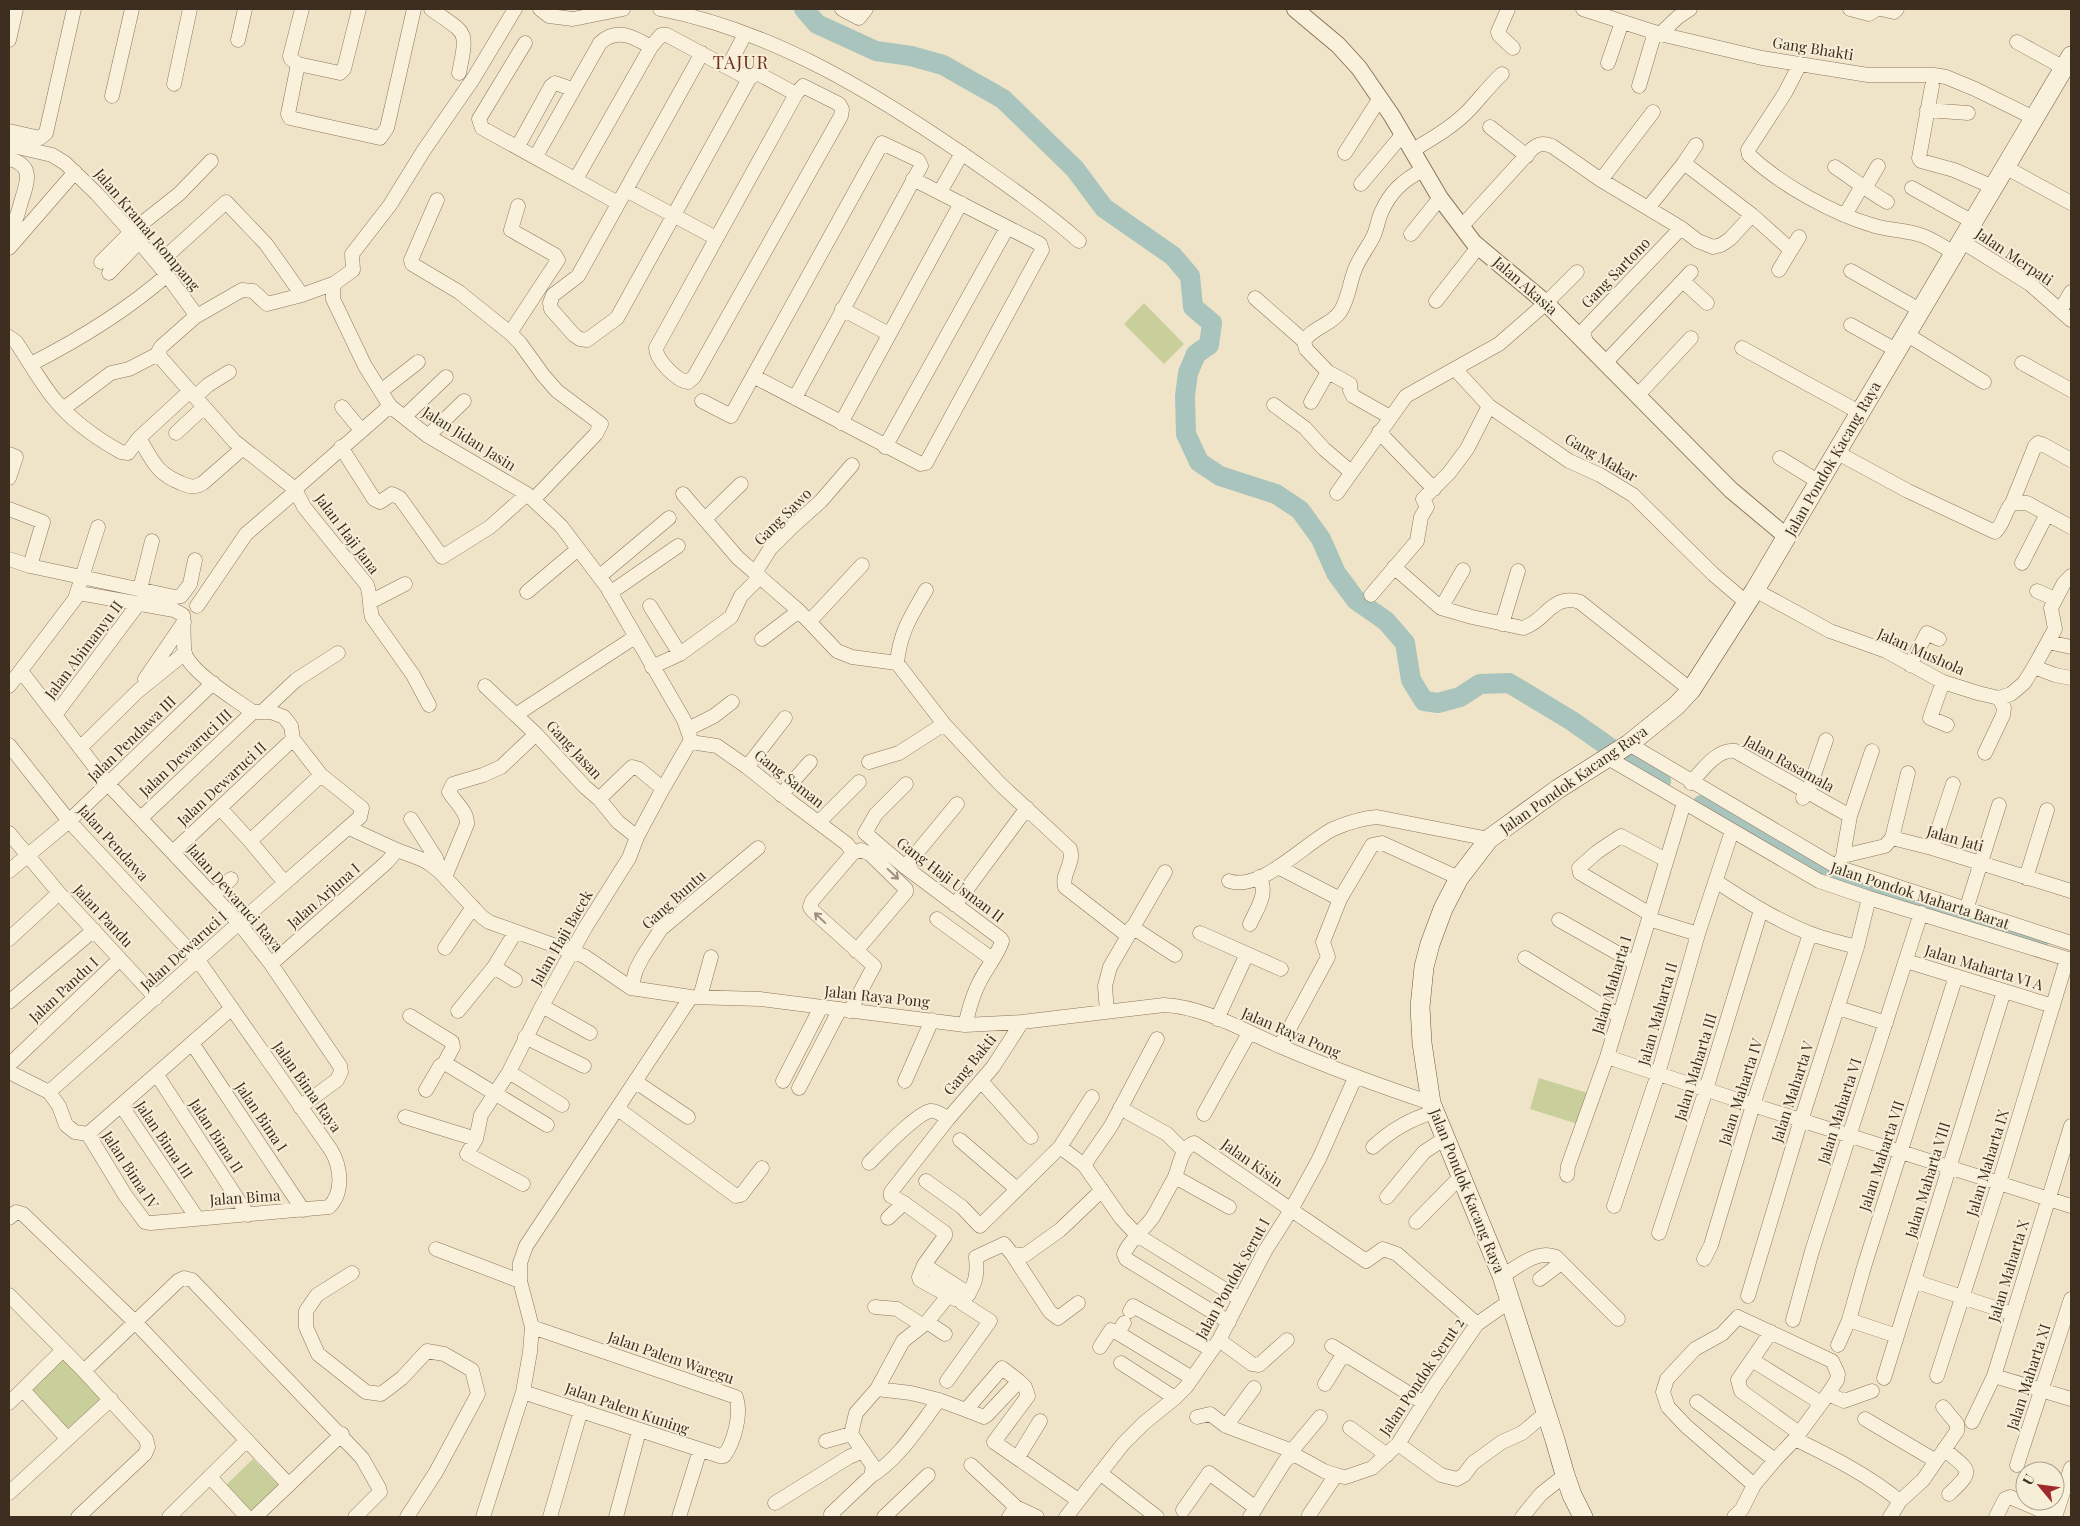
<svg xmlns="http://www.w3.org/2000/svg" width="2080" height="1526" font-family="'Playfair Display',serif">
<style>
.green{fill:#c9cf9b}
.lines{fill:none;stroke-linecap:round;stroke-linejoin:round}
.river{stroke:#a9c4bc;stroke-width:20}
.minor-casing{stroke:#8d765c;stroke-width:15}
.tertiary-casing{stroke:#8d765c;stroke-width:18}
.secondary-casing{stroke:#6f573f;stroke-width:20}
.minor{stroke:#faf1dc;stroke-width:14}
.tertiary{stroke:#faf1dc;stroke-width:16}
.secondary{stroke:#faf1dc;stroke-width:19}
.oneway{stroke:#9c907e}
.labels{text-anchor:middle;stroke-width:4;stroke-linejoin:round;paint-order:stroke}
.street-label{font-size:15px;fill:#3d2e20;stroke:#f7eed8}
.quarter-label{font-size:18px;letter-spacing:1px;fill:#6b2e1e;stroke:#f7eed8}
</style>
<rect width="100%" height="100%" fill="#f0e4c8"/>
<path class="green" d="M1144 303 1184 344 1164 364 1124 324Z
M1539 1078 1591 1094 1581 1125 1530 1109Z
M62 1356 106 1400 67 1433 28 1390Z
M253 1459 279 1486 250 1514 224 1487Z"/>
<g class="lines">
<path class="river" d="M804 9 817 24 876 51 911 56 943 65 1003 99 1075 169 1104 208 1173 256 1190 276 1193 307 1212 323 1209 345 1196 354 1188 373 1185 396 1186 434 1199 462 1220 476 1276 494 1300 510 1321 539 1336 573 1356 600 1386 621 1405 643 1411 680 1424 701 1438 703 1460 697 1480 684 1509 683 1572 721 1640 769 1661 781
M1702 805 1828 876 2038 943"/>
<defs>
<path id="minor" d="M302 9 290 56 291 59 298 64 340 73 344 69 359 9
M431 9C467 35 468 28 459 73
M515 9 473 79 424 150 390 205 352 254 353 270 335 283 333 289V299L365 366 390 406 428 436 527 494 561 526 607 587 684 720 691 740 661 792 637 837 629 858 585 928 542 1006 509 1072 481 1115 476 1139 467 1154 523 1184
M540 9 549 16 573 19 623 9
M660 9C774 31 876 94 970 159 1007 185 1045 211 1079 241
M842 9 859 18 866 9
M1508 9 1498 32 1499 35 1513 48
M1583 9 1660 34 1762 58 1868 75H1934L1946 77 1975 89 2034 118
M1850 9 1869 14 1877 9
M1881 9 1894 12 1897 9
M1660 34 1678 17 1690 9
M9 40 16 9
M238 40 245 9
M2017 42 2064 68
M525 43 479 119 482 128 618 203
M702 53 578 276 553 295 550 303 551 309 574 335 580 339 587 340 617 318 749 79 754 75 759 74 796 94
M1608 63 1622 22
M298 64 288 114 290 118 380 138 387 128 414 9
M1800 64 1785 93 1748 150 1749 155C1781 185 1833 214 1875 226 1889 230 1903 230 1917 234 1930 237 1942 246 1954 253
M728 67 745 34
M174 84 190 9
M803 86 839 104 842 109 841 116 694 377 688 382C677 381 656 360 656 348L796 94Z
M1639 86 1655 32
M1932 86 1919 158 1921 161 1954 170 1993 187
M112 96 132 9
M1927 110 1968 113
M1490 127 1527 156
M9 131 40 138 46 133 74 9
M9 145 52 155 65 163 97 194 131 232 167 275 194 312 195 317 162 346 159 350 160 357 234 441 295 489 304 507 367 585C371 597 369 606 372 617L413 675 429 705
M518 146 551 86 555 83 572 89
M1413 150C1433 138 1454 126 1470 109 1481 97 1490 85 1502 74
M1345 153 1380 98
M536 156 600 43C617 27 634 37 651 47
M9 159C35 165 27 183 21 202 18 213 16 223 9 230
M1684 163 1696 145
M1835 167C1853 179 1868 191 1887 202
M2005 167 2071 203
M576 179 651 47 661 35H667L749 79
M1601 180 1653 112
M1361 184 1403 134
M1912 188 1973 222
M626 190 716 238
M940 192 962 153
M437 200 411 260 412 264 459 292 510 333 520 343 543 375 557 391 601 424 596 434 534 499
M1648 208 1684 163 1752 215 1791 250 1779 270
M1845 215 1859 191 1867 185 1878 166
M1462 226 1532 149C1539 143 1543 143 1552 146L1601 180 1681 228 1698 241 1713 247 1721 245 1730 239 1752 215
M1411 234 1440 198
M1961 241 2030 284 2071 320
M9 248 75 172
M1791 250 1799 237
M101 262 131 232 179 194 211 161
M158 264 226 202 266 244 302 295
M1851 271 1920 310
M109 273 139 242
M1683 281 1707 303
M1255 298 1304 341
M1436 301 1479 246
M842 309 889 334
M2061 309 2071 292
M195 317 242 290 253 291 267 304 302 295 335 283
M1851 325 1896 350
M510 333 558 260 555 255 511 230 518 206
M1906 334 1984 382
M9 337 16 342C29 361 40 382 55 400 73 422 96 438 121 452L128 453 139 438 190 391
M1304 341C1312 328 1331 325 1340 312 1348 300 1349 286 1354 272 1358 259 1368 248 1374 235 1377 228 1378 220 1381 213 1390 192 1403 180 1423 170
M1304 341 1306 349 1328 372 1350 384V390L1353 396 1390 417
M1586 342 1583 331 1681 228
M1742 348 1859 412
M1605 363 1691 272
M2022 363 2071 390
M31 364C80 339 126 311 167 275
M1455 369 1489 406 1569 461 1600 475 1633 495 1713 574 1747 603
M753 376 921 464 926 463 1042 250 1040 244 913 179
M381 391 418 362
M1638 395 1691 338
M195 397 208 385 229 372
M702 401 731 416 882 143 918 160 921 166 795 398
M1311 402 1328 372
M1274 405 1305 428 1324 449 1351 472
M342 407 361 430
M63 409 111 373 129 369 158 354
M404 417 446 377
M841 423 961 203
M1379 432 1434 489
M176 433 204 407
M428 436 464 401
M139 438C153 461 156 473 181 483 190 487 195 488 203 483L243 448
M341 447 374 499 380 502 392 494 400 498 442 557 490 527 527 494
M885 447 1007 228
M1836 452 1908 491 1995 532C2004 524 2004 512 2012 503L2035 446 2038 443 2042 444 2071 460
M9 454 16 457 9 478
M1780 458 1819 482
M295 489 390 406
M1337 493 1406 396 1499 344 1546 303 1577 272
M683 494 738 558 799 611 837 651 852 657 897 663 944 724 1000 784 1070 849C1075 863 1061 874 1065 887L1128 936
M2012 503H2027L2071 527
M9 509 43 522 30 566
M705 519 741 484
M9 559 30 566 175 597 181 596 190 584 195 560
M2022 563 2047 514
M1394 567 1441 608 1472 617 1523 628C1546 621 1552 593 1580 602L1691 690
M600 576 669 518
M140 589 152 541
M1755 590 1830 631 1886 651 1943 682 1978 693 1999 698 2011 694 2024 683 2034 667 2055 675 2071 678
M2037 591 2055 599
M527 592 578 549
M79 593 174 610 183 615C184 624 183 647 185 654 193 674 235 699 253 712
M610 593 678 546
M1371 595 1417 541 1421 517 1427 507 1423 499 1449 473 1467 449 1489 406
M372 601 405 584
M197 606 246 534 296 491
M650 606 680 654
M1441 608 1463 570
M810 621 862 565
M1502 624 1518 571
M762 639 799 611
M2048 642 2071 647
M897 663C900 632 911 616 926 590
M1910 665 1927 633 1939 639
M652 667 680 654 731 617 741 596 755 582 758 568 770 549 792 527 821 501 852 465
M2034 667 2055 629 2051 608 2064 583 2071 576
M21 671 108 784 239 923 271 964 340 1066 341 1072 337 1080 300 1107
M145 679 184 622
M1943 682 1930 718 1947 725
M9 686 75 599 98 527
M485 686 536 734 585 787 599 799 618 822 637 837
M262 712 296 680 338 653
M517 714 635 637
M55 715 139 603
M688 729 714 716 732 702
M697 743 717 746 747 767 791 802 847 844 853 853
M1629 744 1837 867 2071 943
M9 745 69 821 198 960 331 1150C341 1167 344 1192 329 1207L151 1223 145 1222 125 1195 88 1134
M80 748 138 691 185 653
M1985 753 2003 715 2004 708 1999 698
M1608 758 1819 881 1869 898 2071 960
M869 762 899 753 944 724
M747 767 785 718
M1691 783C1701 771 1718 748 1735 751L1850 816
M906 784 876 814 865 833 905 867 1000 938 1002 941C1000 951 984 972 979 983 972 996 969 1010 965 1025
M781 795 810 762
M1803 798 1808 792 1826 740
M599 799 632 767 639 769 656 783
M220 808 250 841 321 775
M141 818 253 712
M411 819 436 858 440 872
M819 822 859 782
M349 828 397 850 421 859 430 864 440 872 482 917 489 922 584 956 631 988 691 997 760 999 965 1025 1022 1022 1164 1005C1205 1007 1244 1031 1282 1047 1331 1068 1380 1086 1431 1103
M9 833 59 893 156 998
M1892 838 1932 848 2071 891
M250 841 285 883
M1932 848 1953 784
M173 852 293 739
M1843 856 1850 816 1872 751
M905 867 957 804
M1278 867 1340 899
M1837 867 1843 856 1885 846 1892 838 1908 773
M9 871 69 821 213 683
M445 877 467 824C468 812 455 802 449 792L453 784 483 775 501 767 536 734
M2026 878 2047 810
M1229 881C1261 892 1305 843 1333 829 1347 823 1362 818 1377 817L1489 839
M1717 882C1746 901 1776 920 1809 933 1824 939 1841 943 1857 947
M213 895 231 879
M955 905 1027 808
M1966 910 1999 805
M1650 914 1580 873 1579 868 1597 852 1621 836 1666 860
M937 919 992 959
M1649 919 1698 934
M1559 920 1635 963
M1250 924C1257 908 1269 893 1259 877
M1132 927 1175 955
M1200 933 1281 969
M9 939 59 893
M445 948 473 907
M1525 958 1619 1016
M1906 961 2053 1006
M271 964 387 862 397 850
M494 967 515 980
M631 988 636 970 642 958 661 929 758 848
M700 997 711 957
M9 1002 94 930
M542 1006 590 1033
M1838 1008 1886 1023
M458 1011 494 967 515 933
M850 1011 874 966 813 911 810 907 812 901 853 853 861 850 870 854 906 889V892L856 951
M1107 1012 1105 986 1110 967 1165 872
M410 1016 452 1042 453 1047 446 1060 448 1065 547 1125
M1217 1019 1247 954
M525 1037 584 1066
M192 1043 303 1210
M1280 1046 1328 957 1323 942 1340 899 1372 845 1382 843 1459 878
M1607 1057 1753 1105 2071 1206
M9 1065 120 959
M9 1072 49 1092 59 1106 66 1125 75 1132 88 1134
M509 1072 562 1105
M157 1075 248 1215
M783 1081 821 1007
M905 1081 932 1020
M981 1081 1031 1137
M636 1082 688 1117
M799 1088 840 1009
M426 1090 440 1066 445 1063
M49 1092 239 923 360 817 362 808 321 775 293 739 291 726 284 717 271 712H253
M121 1105 197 1218
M1120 1108 1167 1134 1184 1151
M618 1109 736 1196 741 1195 762 1168
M1204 1114 1249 1033
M405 1117 476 1139
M88 1134 232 1008
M960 1140 1017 1189
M1060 1147 1084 1165 1121 1218 1137 1235 1240 1299
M1373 1147C1391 1130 1410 1119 1434 1112
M869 1163C880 1152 916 1114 930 1111 936 1110 943 1115 948 1119
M1084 1165 1111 1126 1157 1039
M1567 1175 1568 1166 1607 1057 1684 803
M1175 1177 1229 1207
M926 1181 962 1207 980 1226 1060 1147 1092 1097
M1387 1197 1424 1152 1444 1139
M904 1203 945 1233V1236L924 1265 919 1277 920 1280 955 1299
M1614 1206 1658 1074 1698 934 1732 831
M9 1218 16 1212 23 1214 136 1323 289 1485
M888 1218 904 1203 891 1196V1192L948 1119 993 1067 1022 1022
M1416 1222 1461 1176
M1659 1233 1703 1099 1761 910
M436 1249 520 1281
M1012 1254 1050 1312 1058 1318 1078 1303
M1704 1259 1711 1245 1753 1105 1810 934
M924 1265 969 1294
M352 1273 317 1295 306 1311V1327L318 1354 366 1392 381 1394 402 1378 427 1351 444 1354 472 1370 478 1394 436 1472 407 1517
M1502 1276C1518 1267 1537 1249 1556 1257L1618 1319
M1540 1279 1561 1263
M1914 1281 2013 1314
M9 1295 84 1371 146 1439 148 1447 145 1454 78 1517
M1748 1296 1797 1133 1857 947 1869 898
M875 1307 897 1309 922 1325
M1130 1311 1133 1306 1212 1350
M1793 1320 1812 1251 1921 913
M1849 1320 1897 1336
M927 1322 945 1334
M1229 1322 1126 1259 1124 1254C1130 1239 1144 1230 1153 1217 1160 1205 1167 1191 1174 1179 1180 1166 1180 1149 1194 1143L1366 1261 1383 1249 1397 1254 1477 1324
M1771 1332 1738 1380 1741 1391 1799 1433
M1118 1333 1192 1378
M1219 1340 1252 1364 1259 1365 1287 1340
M1838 1345 1849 1320 1864 1267 1956 976
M1332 1346 1424 1403
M1100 1347 1111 1330 1118 1333 1124 1323
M1752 1360 1821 1403
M1121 1363 1175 1398
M84 1371 178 1281 184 1278 192 1280 362 1458 379 1488 380 1492 355 1517
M1937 1376 1999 1183 2067 959
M1994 1376 2071 1399
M1884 1378 2004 991
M947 1381 990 1321 962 1303C975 1286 978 1277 976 1257L1004 1244 1012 1254 1025 1255 1060 1230 1102 1190
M1019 1381 1025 1387 1028 1396 994 1442 1078 1500
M1325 1384 1344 1353
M877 1389 911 1393 939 1400 966 1410 1002 1368 1019 1381 987 1415 984 1417 966 1410
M23 1390 67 1438
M523 1392 720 1456H724C734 1442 742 1414 736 1397L532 1327
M1828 1394 1844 1401 1872 1391
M1697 1402 1775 1460
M9 1403 63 1350
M1197 1417 1210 1414 1226 1426 1287 1449 1291 1456
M1865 1419 1936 1461
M1972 1422 1994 1376 2071 1126
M1226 1426 1254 1388
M1350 1428 1387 1455
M1795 1439C1834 1458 1866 1474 1900 1501
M826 1441 851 1434
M1398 1444 1441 1475 1457 1479 1464 1475 1473 1463 1502 1442 1522 1433 1546 1413
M1944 1449C1969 1471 1976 1469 1949 1494
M1291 1456 1295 1447 1320 1417
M1018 1457 1040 1421
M971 1465 1016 1507
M2017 1465 2071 1299
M1100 1473 1157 1517
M871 1476C899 1459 919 1426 939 1400
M210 1477 247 1517
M9 1493 111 1399
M775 1503 849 1457 863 1451
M1183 1510 1209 1473 1256 1508
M1309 1515 1336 1475
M169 1517 247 1440
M255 1517 342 1434
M483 1517 523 1392 530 1352 532 1327 520 1281V1263L526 1246 691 997
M550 1517 581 1410
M616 1517 639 1431
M679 1517 700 1450
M833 1517 831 1514 871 1476 873 1466 851 1434 856 1413 877 1389 903 1341 927 1322 948 1296
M884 1517 928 1475
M1009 1517 1016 1507 1037 1517
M1066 1517 1123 1444 1144 1423 1175 1398 1186 1387 1219 1340 1265 1251 1291 1210 1319 1159 1355 1078
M1250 1517 1285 1461 1291 1456H1297L1324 1471 1339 1476 1346 1477 1372 1468 1398 1444 1435 1385 1477 1324 1510 1301
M1522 1517 1541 1494 1565 1475
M1734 1517 1742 1509 1754 1485 1775 1460 1795 1439 1828 1394 1837 1380 1838 1374 1832 1361 1738 1317 1722 1334 1695 1349 1667 1379 1663 1392 1668 1407 1686 1426 1754 1485
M1890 1517 1900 1501 1923 1480 1957 1431V1424L1943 1407
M1996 1517 2005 1499 2010 1497 2056 1517
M2055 1517 2071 1468"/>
<path id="tertiary" d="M1295 9 1338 45 1359 68 1392 116 1440 198 1474 243 1546 303 1731 490 1787 537"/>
<path id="secondary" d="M1583 1517 1572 1495 1565 1475 1555 1440 1502 1276 1431 1103 1422 1043 1420 1007 1424 967 1430 944 1443 909 1459 878 1489 839 1558 789 1629 744 1676 706 1691 690 1755 590 2071 56"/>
</defs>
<use href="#minor" class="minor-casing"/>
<use href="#tertiary" class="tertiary-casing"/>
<use href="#secondary" class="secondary-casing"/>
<use href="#minor" class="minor"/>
<use href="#tertiary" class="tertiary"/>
<use href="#secondary" class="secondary"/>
</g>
<defs><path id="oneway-shaft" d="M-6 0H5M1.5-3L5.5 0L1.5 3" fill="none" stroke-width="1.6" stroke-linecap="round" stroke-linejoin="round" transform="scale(1.25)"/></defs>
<g class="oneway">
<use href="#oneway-shaft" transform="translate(893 874) rotate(43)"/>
<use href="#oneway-shaft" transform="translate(820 918) rotate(-137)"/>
</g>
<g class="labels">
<g class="street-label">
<text transform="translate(1813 49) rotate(9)" y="5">Gang Bhakti</text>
<text transform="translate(147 230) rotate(50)" y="5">Jalan Kramat Rompang</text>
<text transform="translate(2014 257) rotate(34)" y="5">Jalan Merpati</text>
<text transform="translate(1616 273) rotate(-46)" y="5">Gang Sartono</text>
<text transform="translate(1525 286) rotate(41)" y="5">Jalan Akasia</text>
<text transform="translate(469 439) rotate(32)" y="5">Jalan Jidan Jasin</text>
<text transform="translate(1601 458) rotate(30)" y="5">Gang Makar</text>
<text transform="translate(1833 459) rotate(-60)" y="5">Jalan Pondok Kacang Raya</text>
<text transform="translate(783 517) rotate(-45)" y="5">Gang Sawo</text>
<text transform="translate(347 534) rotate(53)" y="5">Jalan Haji Jana</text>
<text transform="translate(84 650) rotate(-53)" y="5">Jalan Abimanyu II</text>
<text transform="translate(1921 652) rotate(24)" y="5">Jalan Mushola</text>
<text transform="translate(132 739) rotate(-44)" y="5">Jalan Pendawa III</text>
<text transform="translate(574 750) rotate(47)" y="5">Gang Jasan</text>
<text transform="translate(186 753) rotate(-43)" y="5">Jalan Dewaruci III</text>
<text transform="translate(1789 764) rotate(29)" y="5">Jalan Rasamala</text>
<text transform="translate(789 779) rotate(38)" y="5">Gang Saman</text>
<text transform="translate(1574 780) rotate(-35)" y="5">Jalan Pondok Kacang Raya</text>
<text transform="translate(222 784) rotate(-43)" y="5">Jalan Dewaruci II</text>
<text transform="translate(1955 839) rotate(16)" y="5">Jalan Jati</text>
<text transform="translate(113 843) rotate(48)" y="5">Jalan Pendawa</text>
<text transform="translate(950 880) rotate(37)" y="5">Gang Haji Usman II</text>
<text transform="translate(324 896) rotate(-41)" y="5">Jalan Arjuna I</text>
<text transform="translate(1920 896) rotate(18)" y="5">Jalan Pondok Maharta Barat</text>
<text transform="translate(235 898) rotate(49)" y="5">Jalan Dewaruci Raya</text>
<text transform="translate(674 900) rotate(-42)" y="5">Gang Buntu</text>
<text transform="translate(103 916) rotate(47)" y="5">Jalan Pandu</text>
<text transform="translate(562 938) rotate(-60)" y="5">Jalan Haji Bacek</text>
<text transform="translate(184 951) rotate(-42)" y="5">Jalan Dewaruci I</text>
<text transform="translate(1984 968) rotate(17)" y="5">Jalan Maharta VI A</text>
<text transform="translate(1612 985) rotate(-73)" y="5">Jalan Maharta I</text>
<text transform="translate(64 990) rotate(-43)" y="5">Jalan Pandu I</text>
<text transform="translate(877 997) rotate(6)" y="5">Jalan Raya Pong</text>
<text transform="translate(1658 1014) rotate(-74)" y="5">Jalan Maharta II</text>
<text transform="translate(1291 1033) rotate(23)" y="5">Jalan Raya Pong</text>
<text transform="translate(970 1065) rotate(-51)" y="5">Gang Bakti</text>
<text transform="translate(1696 1067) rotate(-73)" y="5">Jalan Maharta III</text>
<text transform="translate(307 1087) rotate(55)" y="5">Jalan Bima Raya</text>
<text transform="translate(1741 1092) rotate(-72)" y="5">Jalan Maharta IV</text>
<text transform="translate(1793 1092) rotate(-72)" y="5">Jalan Maharta V</text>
<text transform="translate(1840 1111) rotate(-72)" y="5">Jalan Maharta VI</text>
<text transform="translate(261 1117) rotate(56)" y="5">Jalan Bima I</text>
<text transform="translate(216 1136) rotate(57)" y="5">Jalan Bima II</text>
<text transform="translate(164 1140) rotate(56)" y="5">Jalan Bima III</text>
<text transform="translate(1882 1156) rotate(-72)" y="5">Jalan Maharta VII</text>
<text transform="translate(1252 1163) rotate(35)" y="5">Jalan Kisin</text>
<text transform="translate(1988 1163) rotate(-73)" y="5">Jalan Maharta IX</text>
<text transform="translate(130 1170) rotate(57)" y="5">Jalan Bima IV</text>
<text transform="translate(1928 1180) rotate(-73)" y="5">Jalan Maharta VIII</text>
<text transform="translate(1467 1191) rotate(68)" y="5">Jalan Pondok Kacang Raya</text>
<text transform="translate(245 1198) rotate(-4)" y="5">Jalan Bima</text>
<text transform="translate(2009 1271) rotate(-73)" y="5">Jalan Maharta X</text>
<text transform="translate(1233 1279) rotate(-61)" y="5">Jalan Pondok Serut I</text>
<text transform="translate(671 1358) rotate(19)" y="5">Jalan Palem Waregu</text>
<text transform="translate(1422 1377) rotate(-56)" y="5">Jalan Pondok Serut 2</text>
<text transform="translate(2029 1377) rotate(-72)" y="5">Jalan Maharta XI</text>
<text transform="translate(627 1409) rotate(19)" y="5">Jalan Palem Kuning</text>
</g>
<g class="quarter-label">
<text x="741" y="69">TAJUR</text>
</g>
</g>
<rect width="2080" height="1526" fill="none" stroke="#3d2e20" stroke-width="20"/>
<g transform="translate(2040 1486) rotate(299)"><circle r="24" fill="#f7eed8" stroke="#ada18e"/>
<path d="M0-4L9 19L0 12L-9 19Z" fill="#9e2a2b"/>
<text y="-8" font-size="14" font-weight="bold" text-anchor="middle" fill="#3d2e20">U</text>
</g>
</svg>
